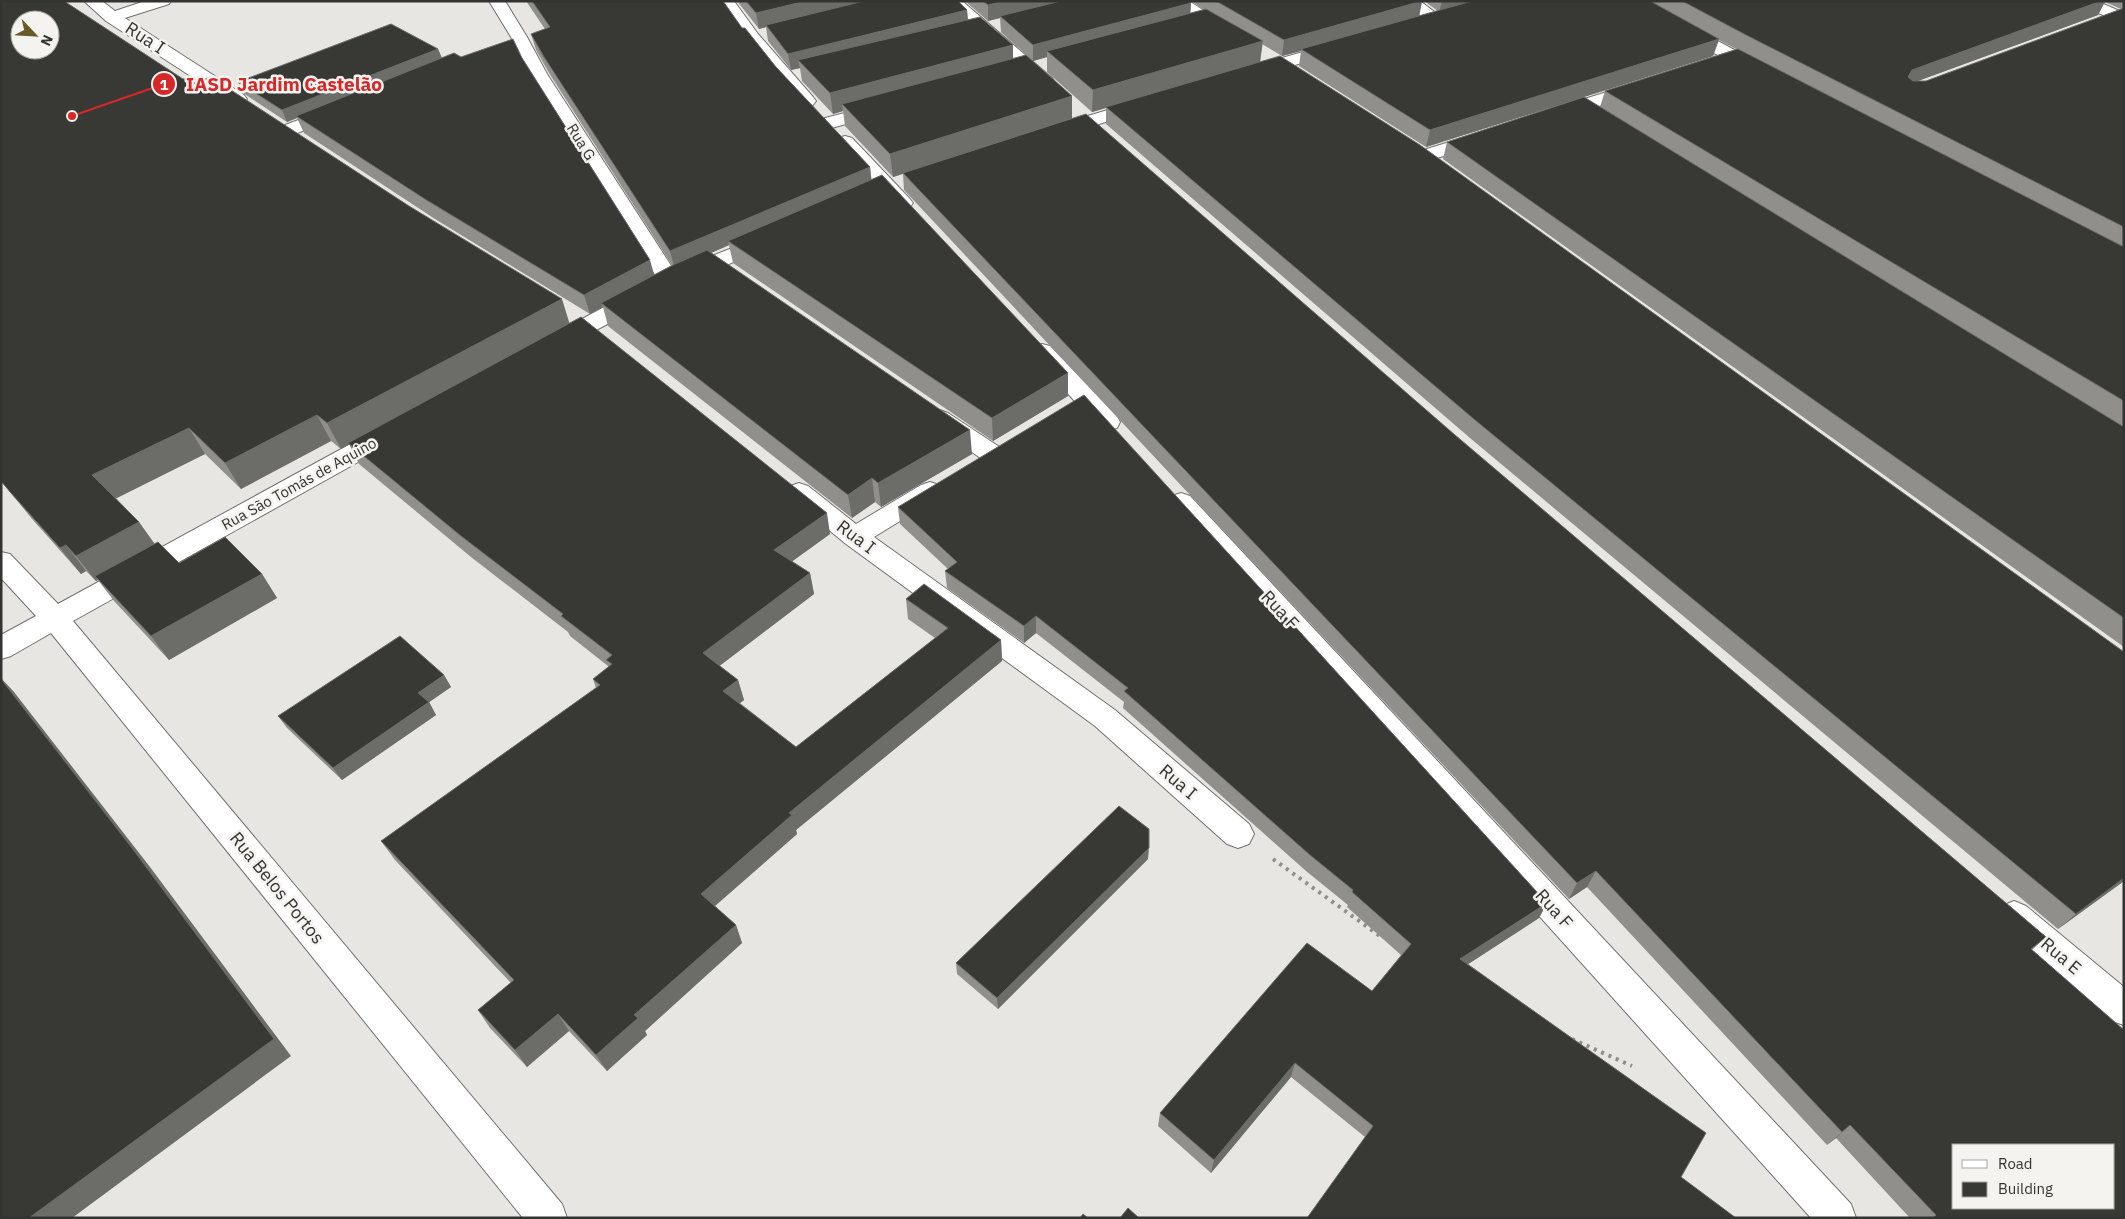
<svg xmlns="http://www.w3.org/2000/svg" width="2125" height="1219" font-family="'IBM Plex Sans',sans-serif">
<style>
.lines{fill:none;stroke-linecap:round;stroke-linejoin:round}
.street-casing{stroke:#72716e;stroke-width:2}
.path{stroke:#8e8e8b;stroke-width:4;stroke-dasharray:3 5;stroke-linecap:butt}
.street{fill:#fff;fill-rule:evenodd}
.wall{fill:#908f8c;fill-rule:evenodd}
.shaded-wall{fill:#6c6c69}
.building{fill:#383835;stroke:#6c6c69;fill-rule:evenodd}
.labels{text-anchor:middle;stroke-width:5;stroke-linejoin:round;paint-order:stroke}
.far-street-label{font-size:15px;fill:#333331;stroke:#f4f3f0}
.street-label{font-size:18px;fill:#333331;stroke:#f4f3f0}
.leader{fill:none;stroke:#d62828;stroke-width:2}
.callout-dot{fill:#d62828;stroke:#f4f3f0;stroke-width:2}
.mark-label{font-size:15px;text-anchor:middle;font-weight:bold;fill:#fff}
.callout-label{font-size:19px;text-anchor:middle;font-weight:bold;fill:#d62828;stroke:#f4f3f0;stroke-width:5;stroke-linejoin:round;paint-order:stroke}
</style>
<rect width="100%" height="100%" fill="#e7e6e2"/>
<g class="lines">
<defs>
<path id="street" d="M84 1H102L115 11 145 1H171L169 4 125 18 244 95 247 99 244 103 238 104 232 103 106 21Z
M489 1H505L527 37 547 74 681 281 678 286 670 287 662 286 659 281 529 74 511 37Z
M717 1H734L758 34 813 97 816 101 813 105 807 106 801 105 746 42Z
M944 1H962L1052 78 1055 82 1052 86 1046 87 1040 86Z
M1169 1H1189L1232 29 1234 33 1232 37H1220Z
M1400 1H1420L1444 19 1442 23H1430Z
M1623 1H1644L1764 66 1767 70 1764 74 1758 75 1752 74 1625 4Z
M2075 1H2097L2124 13V24L2077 4Z
M1335 43 1341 44 1344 48 1341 52 1252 77 1246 76 1243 72 1246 68Z
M1639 82 1645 83 1648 87 1645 91 1556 120 1549 118 1547 114 1549 110Z
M1141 100 1147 101 1150 105 1147 109 1058 137 1051 135 1049 131 1051 127Z
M880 104 886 105 889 109 886 113 828 129 821 127 819 123 821 119Z
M335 106 341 108 344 112 341 116 287 137 280 135 278 131 280 127Z
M1482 132 1489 134 1491 138 1489 142 1424 162 1417 160 1414 156 1417 152Z
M845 136 852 138 910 199 913 203 910 207 903 209 896 207 838 146 836 142 838 138Z
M765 235 772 237 775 241 772 245 695 279 687 280 679 279 676 274 679 269Z
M638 291 646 293 649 298 646 303 565 347 557 349 549 347 546 342 549 337 630 293Z
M1042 344 1050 346 1117 416 1120 422 1117 428 1108 430 1099 428 1034 356 1031 351 1034 346Z
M940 410 948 413 1001 448 1004 454 1001 460 992 462 983 460 932 423 928 418 932 413Z
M385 428 394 430 397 436 394 442 73 621 562 1204 567 1218H523L51 633 11 656 1 659V635L36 616 1 578V552L10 554 58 604 376 430Z
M930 482 939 485 943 491 939 497 874 537 1115 710 1249 824 1254 834 1249 844 1238 848 1227 844 1095 726 846 544 790 498 786 492 790 486 799 483 808 486 856 524 921 485Z
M1181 493 1190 496 1851 1204 1856 1218H1811L1172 508 1168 502 1172 496Z
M2014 901 2026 906 2124 987V1025L2112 1021 2002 926 1997 916 2002 906Z"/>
</defs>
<use href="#street" class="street-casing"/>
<path class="path" d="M1273 859 1380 936
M1572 1039 1632 1066"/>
<use href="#street" class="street"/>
</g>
<path class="wall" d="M526 1H723L742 28 776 67 870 167 871 180 1068 396 993 441 733 263 729 245 711 253 972 454 881 507 875 502 852 518 608 326 603 307 590 314 435 219 304 133 297 118 287 122 243 93 238 82 438 49 442 58 461 57 522 58 654 275 672 265 549 73 536 50 531 34 545 29Z
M737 1H958L967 10 968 19 1013 59 1072 96V118L1455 435 2046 937 2032 950 2124 1218H1910L1836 1138 1827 1145 1587 887 1569 899 904 190 903 174 893 177 845 126 843 111 833 114 802 81 800 68 791 70 768 41 766 27 759 29Z
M965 1H1188L1191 3 1190 14 1204 10 1192 1H1422L1419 16 1438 11 1424 1H2124V427L1794 226 2124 427V647L1443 159 1447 142 1600 107 1605 91 1736 49 1719 40 1713 56 1426 147 1299 66 1301 51 1282 56 1262 44 1260 62 2124 652V881L2058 929 1470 438 1106 124V108L1092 112 1047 72V57L1033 61 1001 32 1000 18 988 21ZM2105 2 2121 9 1926 81H1918L2098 15Z
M183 79 570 323 830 534 792 561 810 573 814 594 719 666 738 680 744 700 740 703 796 747 935 638 908 619 906 599 1001 640 1002 661 796 830 797 834 715 906 736 925 742 943 645 1031 647 1035 607 1071 569 1031 527 1067 490 1028 478 1010 511 983 395 860 381 841 596 688 593 679 608 667V666L570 636 568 632 471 557 359 464 349 444 341 449 331 441 241 489 205 454 116 498 139 522 155 544 179 563 262 574 277 598 169 660 114 601 98 580 96 581 86 571 81 574 32 519 1 481Z
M898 507 1547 903 1539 918 1468 964 1706 1133 1365 1137 1291 1077 1211 1173 1158 1126 1160 1113 1372 991 1401 955 1347 907 1348 905 1306 871 1123 708 1124 702 1036 633 1024 643 947 588 945 571 948 569 900 524Z
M444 675 451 687 429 702 436 715 342 780 287 728 278 716Z
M1148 859 998 1009 957 974 956 963Z"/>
<path class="shaded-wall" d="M806 1H874L766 25V27L759 29 756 13Z
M1004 1H1069L1000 16V18L988 21V5Z
M1422 1 1419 17 1301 49V51L1282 56 1284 40Z
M1442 1H1475L1439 12Z
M2101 1H2105L2098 15 1904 86 1900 93 1912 70Z
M1191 3 1190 19 1047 51V57L1033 61V45Z
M967 10 968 26 798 60 800 68 791 70 788 54Z
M1719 39 1713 56 1426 147 1430 130Z
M1263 41 1260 62 1092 112 1093 90Z
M1013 45V66L842 104 843 111 833 114 830 93Z
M438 49 443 61 296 116 297 118 287 122 282 110Z
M1072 96V118L893 177 890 154Z
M870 167 872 184 728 241 729 245 675 269 670 251Z
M650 260 655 278 601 303 603 307 590 314 584 295Z
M562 299 570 325 341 449 327 423Z
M1068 373V396L993 441 992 418Z
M317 415 331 441 241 489 225 463Z
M189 428 205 454 111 501 92 475Z
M970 430 972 454 881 507 878 483Z
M872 478 875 502 852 518 848 495Z
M827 513 830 534 779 571 774 550Z
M139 522 157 548 95 576 98 580 96 581 76 556Z
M66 545 86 571 81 574 60 548Z
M810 573 814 594 709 674 703 653Z
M262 574 277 598 169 660 151 636Z
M1036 616V633L1024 643V626Z
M1001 640 1002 661 796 830 797 834 708 912 701 894 789 813Z
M444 675 451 687 425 705 418 693Z
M1 678 14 692 150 867 291 1056 72 1218H29Z
M738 680 744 700 730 711 723 691Z
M429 702 436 715 342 780 333 768Z
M1149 848 1148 859 998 1009 997 998Z
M1596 871 1587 887 1569 899 1577 883Z
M2124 878V881L2058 929 2076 914Z
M1547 903 1539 918 1453 974 1460 959Z
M736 925 742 943 645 1031 647 1035 607 1071 596 1055 634 1015Z
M558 1014 569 1031 527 1067 515 1050Z
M1295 1063 1291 1077 1211 1173 1214 1160Z
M1850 1125 1836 1138 1827 1145 1842 1132Z"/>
<path class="building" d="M1 1H64L183 79 189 77 197 82 211 77 409 206 562 299 327 423 317 415 225 463 189 428 92 475 139 522 76 556 66 545 60 548 11 493 1 481ZM20 20H50V50H20Z
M532 1H723L742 28H745L776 67 870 167 670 251 544 57 531 34 550 27Z
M746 1H806L756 13Z
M864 1H958L967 10 788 54 766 25Z
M983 1H1004L988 5Z
M1061 1H1188L1191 3 1033 45 1000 16Z
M1216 1H1422L1284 40Z
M1472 1H1650L1719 39 1430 130 1301 49Z
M1682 1H2101L1912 70 1908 77 1913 81H1926L2124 8V227L1746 35Z
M1206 9 1263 41 1093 90 1047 51Z
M980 17 1013 45 830 93 798 60Z
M391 24 438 49 282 110 238 82Z
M513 39 522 58 650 260 584 295 428 201 296 116 454 53 461 57Z
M1738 49 2124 247V401L1605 91Z
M1026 55 1072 96 890 154 842 104Z
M1280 56 1420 145 2124 652V878L2076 914 1475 420 1106 107Z
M1584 97 2124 427V618L1447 142Z
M1086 114 1455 435 2046 937 2031 949 2124 1030V1218H1933L1936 1215 1850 1125 1842 1132 1596 871 1577 883 903 173ZM1954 1145H2114V1208H1954Z
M882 175 1068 373 992 418 728 241Z
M707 250 970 430 878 483 872 478 848 495 601 303 673 265Z
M581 317 827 513 774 550 810 573 703 653 738 680 723 691 796 747 948 628 906 599 924 584 1001 640 789 813 792 815 701 894 736 925 634 1015 638 1018 596 1055 558 1014 515 1050 478 1010 514 980 381 841 600 685 593 679 612 664 606 660 612 655 561 616 563 614 461 536 348 443Z
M1084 395 1547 903 1460 959 1706 1133 1681 1177 1736 1218H1307L1373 1126 1295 1063 1214 1160 1160 1113 1307 943 1372 991 1411 944 1352 892 1353 890 1310 855 1124 691 1128 688 1036 616 1024 626 945 571 957 562 898 507Z
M225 537 262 574 151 636 95 576 158 542 179 563Z
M400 636 444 675 418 693 429 702 333 768 278 716Z
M1 679 132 848 274 1039 29 1218H1Z
M1119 806 1149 829V848L997 998 956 963Z
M1128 1208 1139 1218H1120Z
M1083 1214 1088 1218H1080Z"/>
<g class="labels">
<g class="far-street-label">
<text transform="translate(581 142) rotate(58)" y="5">Rua G</text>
<text transform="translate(299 484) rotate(-29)" y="5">Rua São Tomás de Aquino</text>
</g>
<g class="street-label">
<text transform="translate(145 38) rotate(33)" y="6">Rua I</text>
<text transform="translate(856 537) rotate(37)" y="6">Rua I</text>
<text transform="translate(1280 610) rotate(47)" y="6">Rua F</text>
<text transform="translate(1178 782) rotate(41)" y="6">Rua I</text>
<text transform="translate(277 888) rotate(51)" y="6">Rua Belos Portos</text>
<text transform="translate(1554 909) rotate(48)" y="6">Rua F</text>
<text transform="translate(2061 956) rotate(40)" y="6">Rua E</text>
</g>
</g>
<path class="leader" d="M72 116L164 84"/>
<g class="callout-dot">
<circle cx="72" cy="116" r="5"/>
<circle cx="164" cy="84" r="12"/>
</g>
<g class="mark-label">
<text x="164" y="90">1</text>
</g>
<g class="callout-label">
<text x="284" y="91">IASD Jardim Castelão</text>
</g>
<rect width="2125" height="1219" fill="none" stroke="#333331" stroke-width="5"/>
<rect x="1952" y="1144" width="162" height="65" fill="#f4f3f0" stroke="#a7a6a4"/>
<rect x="1962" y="1160" width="25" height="8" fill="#ffffff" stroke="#a7a6a4"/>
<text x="1998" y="1169" font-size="15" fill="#333331">Road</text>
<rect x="1962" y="1182" width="25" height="15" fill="#383835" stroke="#a7a6a4"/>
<text x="1998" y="1194" font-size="15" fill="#333331">Building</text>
<g transform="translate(35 35) rotate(115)"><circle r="24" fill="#f4f3f0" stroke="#a7a6a4"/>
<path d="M0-4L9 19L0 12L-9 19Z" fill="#695a27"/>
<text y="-8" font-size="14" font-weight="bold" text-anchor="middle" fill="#333331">N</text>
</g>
</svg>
